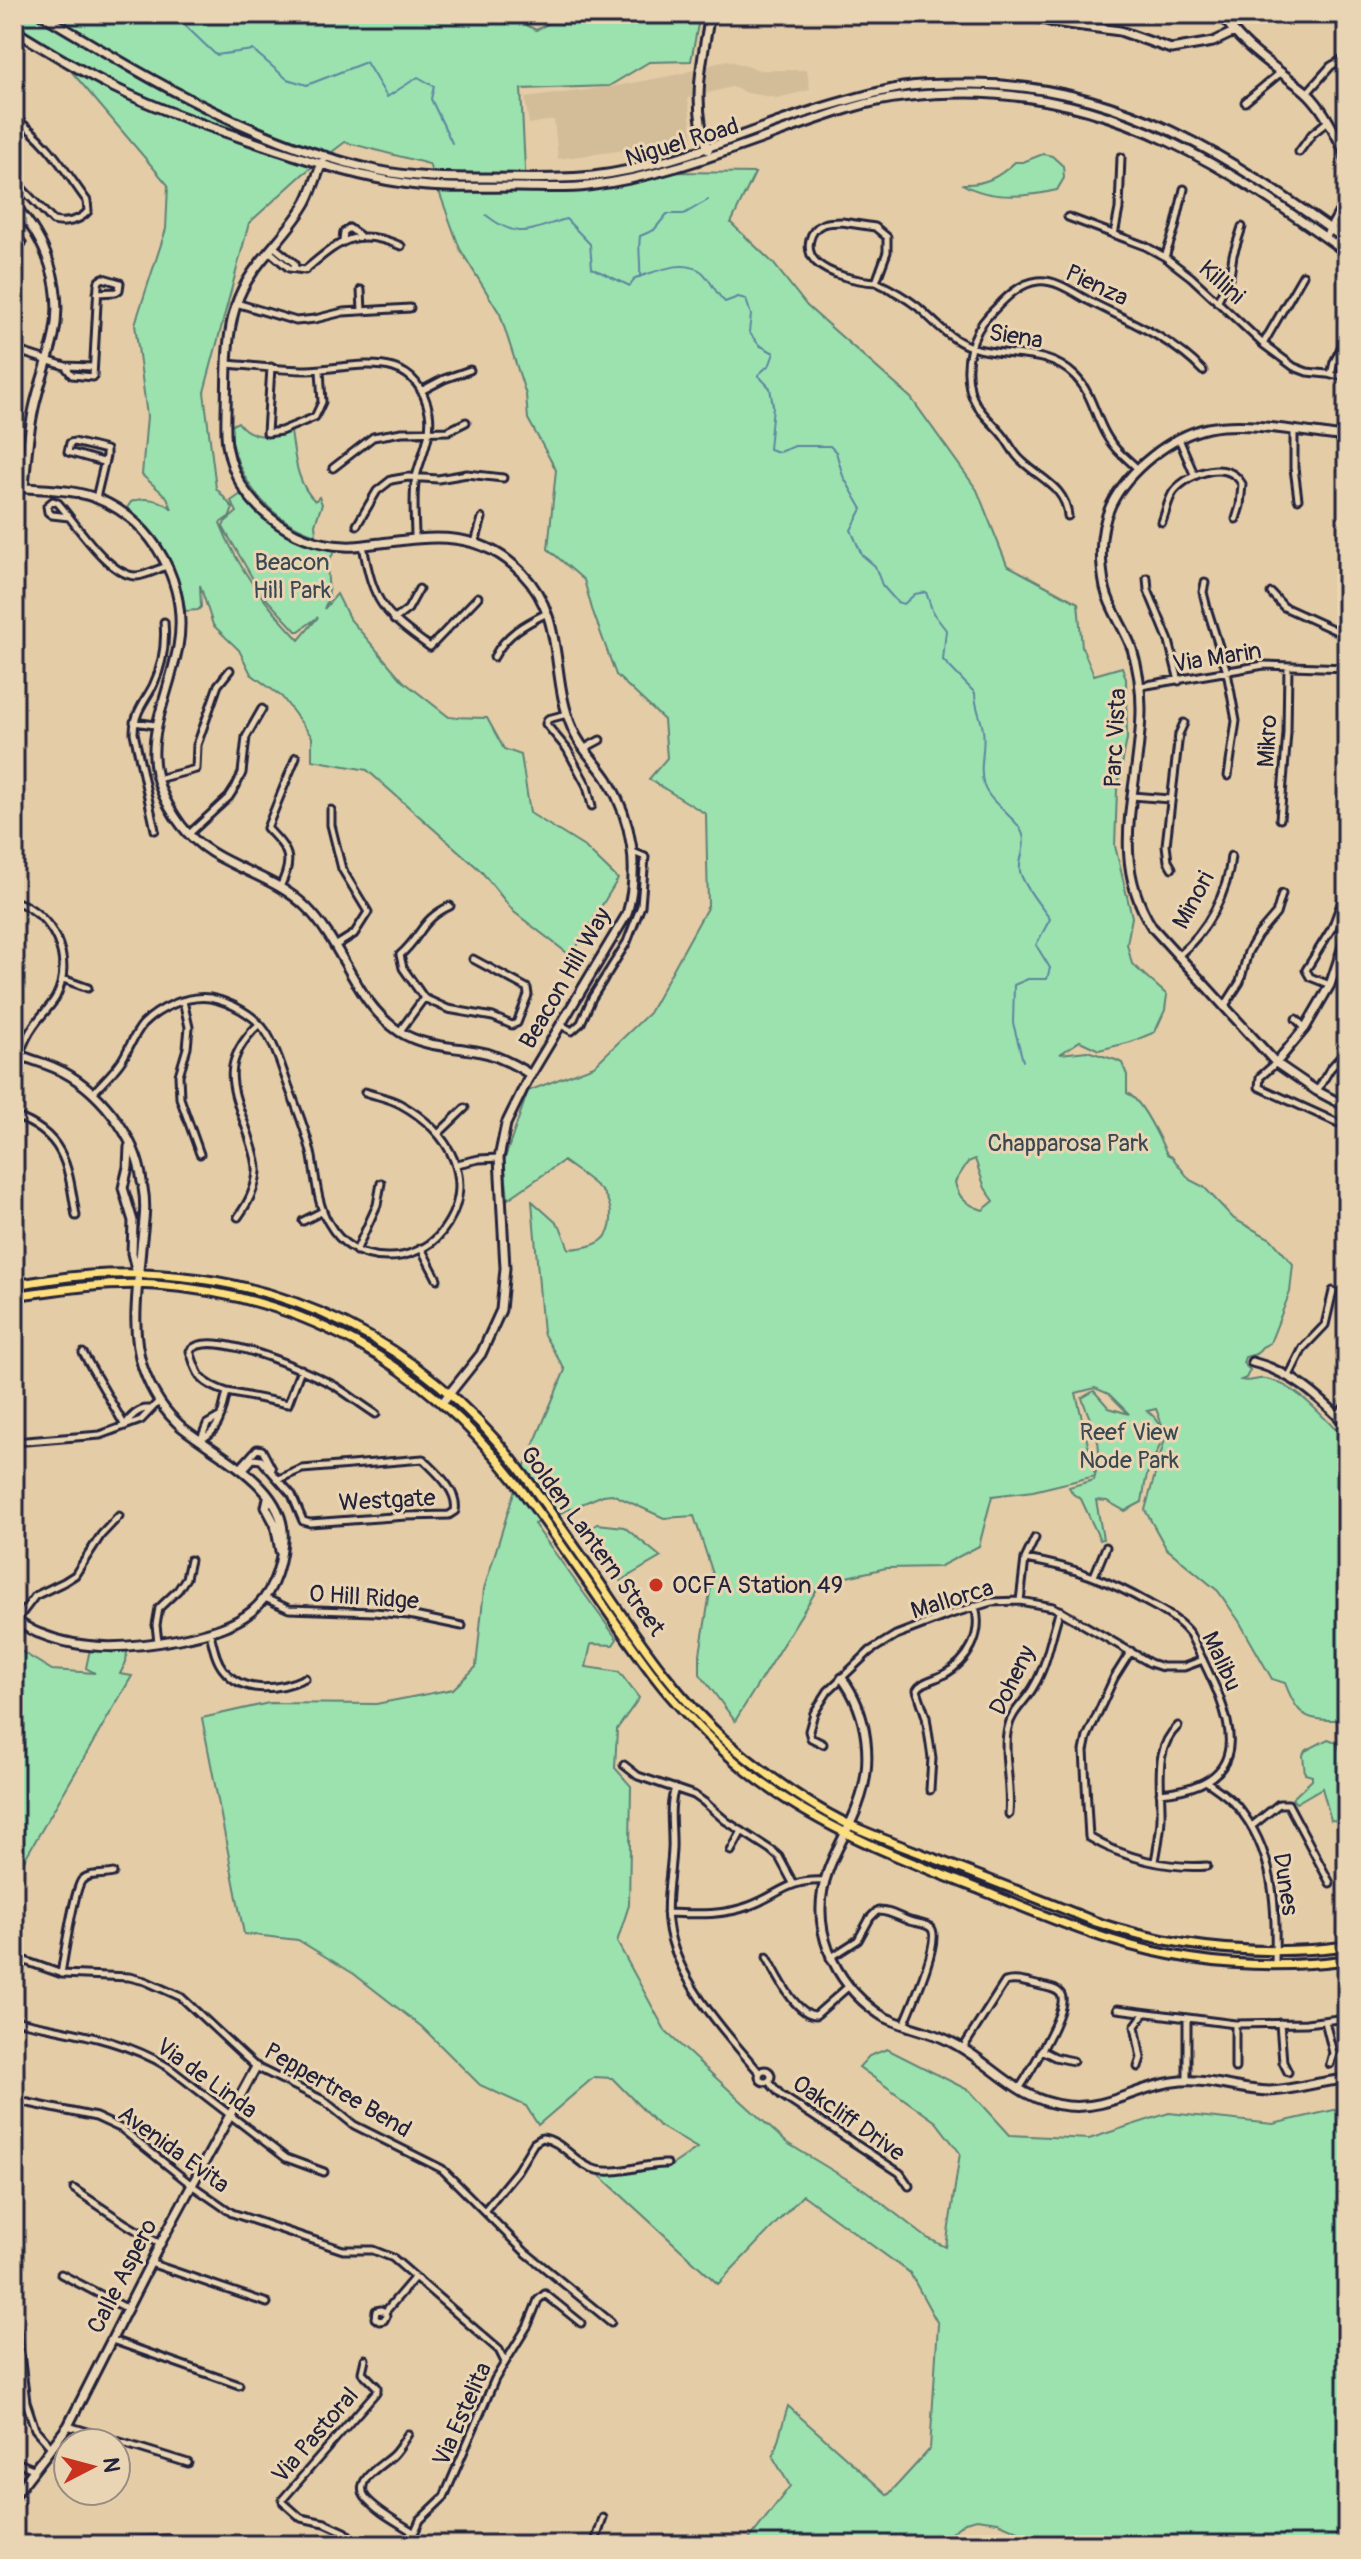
<svg xmlns="http://www.w3.org/2000/svg" width="1361" height="2559" font-family="Pangolin,sans-serif">
<style>
.built{fill:#d3bd99}
.green{fill:#9ce2af;stroke:#5f8275;stroke-width:2;fill-rule:evenodd}
.lines{fill:none;stroke-linecap:round;stroke-linejoin:round}
.stream{stroke:#5c86a0;stroke-width:2}
.street-casing{stroke:#22223b;stroke-width:11}
.secondary-casing{stroke:#22223b;stroke-width:13}
.primary-casing{stroke:#22223b;stroke-width:13}
.street{stroke:#e9d4b3;stroke-width:5}
.secondary{stroke:#e9d4b3;stroke-width:7}
.primary{stroke:#fddf80;stroke-width:7}
.poi-dot{fill:#c8321e;stroke:#e9d4b3;stroke-width:3}
.labels{text-anchor:middle;stroke-width:6;stroke-linejoin:round;paint-order:stroke}
.street-label{font-size:24px;fill:#22223b;stroke:#e9d4b3}
.park-label{font-size:24px;fill:#3a4852;stroke:#e9d4b3}
.poi-label{font-size:24px;fill:#22223b;stroke:#e9d4b3;text-anchor:start}
</style>
<rect width="100%" height="100%" fill="#e4cca7"/>
<filter id="ink" filterUnits="userSpaceOnUse"><feTurbulence type="fractalNoise" baseFrequency=".0125" numOctaves="2"/><feDisplacementMap in="SourceGraphic" scale="16" xChannelSelector="R" yChannelSelector="G"/><feConvolveMatrix kernelMatrix="1 2 1 2 8 2 1 2 1" color-interpolation-filters="sRGB"/></filter>
<g filter="url(#ink)">
<path class="built" d="M727 60 760 70H807L810 90 777 98 747 93 732 87 688 98 693 141 558 159 554 120 529 124 525 98 610 87 680 74Z"/>
<path class="green" d="M14 14H506L536 30 566 14H700L691 61 649 62 609 86 521 89 526 189 592 188 628 184 673 172 755 173 731 223 773 263 807 306 911 398 977 490 1007 565 1078 603 1082 647 1094 675 1122 667 1126 679 1127 739 1117 790 1115 846 1132 917 1127 944 1132 964 1167 995 1165 1010 1155 1032 1131 1042 1099 1050 1080 1041 1060 1054 1087 1051 1116 1060 1122 1063 1127 1075V1093C1142 1100 1159 1138 1167 1154L1172 1157 1190 1180 1204 1187 1234 1219 1271 1239 1293 1264 1290 1292 1270 1343 1262 1347 1256 1354 1245 1357 1243 1363 1250 1370 1246 1378 1241 1380C1251 1383 1258 1377 1266 1379 1299 1385 1325 1420 1347 1441V1720C1309 1720 1300 1722 1285 1683L1272 1679 1239 1621 1218 1591 1166 1548 1145 1510 1166 1435 1156 1409 1147 1411C1175 1431 1158 1447 1149 1469 1145 1479 1144 1491 1142 1502L1125 1511 1107 1501 1096 1500 1103 1539 1100 1540 1081 1499 1073 1494 1069 1487 1094 1480 1095 1476 1033 1491 992 1496 979 1546 939 1567 886 1568 821 1583 735 1721 700 1674V1654L713 1574 694 1516 664 1518 612 1494 603 1495 534 1524 617 1639 613 1645 591 1644 586 1667 619 1672 639 1698 617 1729 615 1768 631 1786 629 1905 617 1942 666 2032 787 2143 865 2190 927 2238 946 2247 960 2153 936 2122 859 2067 869 2056 887 2049 970 2091 1010 2135 1089 2139 1169 2113 1273 2124 1347 2107V2545H1050L998 2522 977 2519 965 2522 936 2545H745L790 2486 773 2457 788 2406 888 2495 930 2449 938 2324 910 2273 803 2195 718 2284 595 2171 622 2174 669 2167 697 2148 658 2125 612 2078 594 2077 538 2125 526 2106 480 2085 422 2027 354 1974 298 1940 244 1934 202 1718 269 1703 376 1704 453 1689 476 1667 484 1589 515 1489 565 1370 543 1333 532 1201 560 1226 569 1249C579 1248 592 1247 601 1241 615 1231 613 1206 604 1194 594 1181 576 1171 563 1161L508 1199 504 1161 528 1091 594 1066 649 1013 708 906 706 814 649 779 667 758 664 720 616 675 592 609 584 580 548 549 556 470 528 419 526 395 500 314 460 249 429 164 345 142 303 174 249 223 204 392 216 488 233 508 230 516 220 523C238 569 266 605 299 640L318 617 299 631H296L261 593 223 527 225 522 237 512 231 501 241 494C267 526 295 543 335 551L327 563 329 597 324 609 337 594 349 618 403 681 449 717 487 718 504 749 521 755 530 813 586 848 618 879 571 956 514 912 481 871 367 770 312 760V737L282 697 251 674 239 650 213 625 200 585 201 607 198 610 185 611C180 568 161 535 127 508L131 502C144 496 163 500 172 509L167 497 142 475 147 416 135 324 166 229 168 185 60 58 14 26ZM975 1159 985 1188 994 1201 983 1210C968 1205 958 1199 955 1182L968 1162ZM1095 1388 1109 1394 1129 1414 1109 1408 1094 1391 1082 1398C1092 1428 1106 1442 1095 1475L1076 1393Z
M1043 154 1052 156 1063 166 1064 178 1057 190C1027 197 990 200 962 184 985 185 999 177 1015 162H1023Z
M238 422C250 440 273 437 291 432 295 456 296 483 315 501L319 497 322 504 315 524 316 535C267 519 234 477 230 426Z
M597 1524 624 1527 661 1557 620 1581 588 1530Z
M14 1647 52 1670 95 1673 86 1668 90 1649 127 1651 126 1662 120 1674 132 1676 20 1867 14 1864Z
M1328 1739 1336 1742 1347 1762V1818L1341 1821 1331 1820 1322 1788 1296 1803 1292 1799 1312 1780V1776L1305 1774 1303 1755 1305 1751Z"/>
<g class="lines">
<path class="stream" d="M173 14 216 55 253 50 287 79 307 85 366 62 387 97 418 77 434 86 431 99 452 143
M486 215C519 241 529 230 566 219L590 244 592 268 630 286 635 278C656 272 683 258 702 272 711 280 715 293 725 302L738 297 746 299 751 315 749 332 759 345 774 353 770 364 758 375 770 388 773 406 769 449 779 452 795 446H830L836 452 843 476 862 509 851 530 862 555 875 566 882 585 897 602 904 604 915 594 926 592 933 613 946 630 943 660 975 693C975 707 981 717 983 730 986 748 978 767 984 786 991 805 1017 817 1023 835 1027 848 1018 859 1020 871 1022 884 1042 908 1050 919L1036 945 1050 968 1047 979H1028L1014 985 1013 1023 1023 1061
M640 277C641 262 638 250 640 236L654 230 667 214H684L708 200"/>
<defs>
<path id="street" d="M1341 60 1347 68
M1307 93 1331 66 1347 57
M1245 102 1280 73
M14 118C46 138 65 171 87 201L88 211C80 221 65 224 53 221L14 180
M1299 152 1312 134 1328 121
M1068 217 1145 246 1165 257 1191 277 1263 344 1294 367 1307 372 1347 376
M842 222 875 227 887 237V252L876 282C858 281 829 275 816 262 804 250 809 230 823 224 829 222 836 222 842 222Z
M14 231 22 243 14 251
M1114 235 1119 209 1121 157
M343 240 344 232 349 228 359 235
M273 246 294 263 295 267
M269 251 289 268 305 270C340 241 355 226 401 246
M1165 257 1175 228 1184 189
M876 282C891 289 905 297 918 307 935 322 949 339 971 347 1006 359 1046 347 1075 376 1097 398 1095 430 1121 454
M361 290 362 311
M1217 302 1230 276 1233 255 1242 227
M236 303 296 321 315 319 343 312 410 308
M1263 344 1303 275
M14 354 18 351 65 366 92 367
M228 364C254 366 281 370 307 370 353 369 415 345 429 412 433 434 421 456 416 477 412 497 415 518 415 538
M65 366 72 375 93 377 98 285 99 281 103 278 120 283 119 290 116 292 97 293
M271 367 267 433 281 431 315 417 322 402 320 370
M1331 375 1334 362 1347 336
M421 391 444 379 470 370
M1294 432V468L1298 499
M1179 439 1194 474
M1124 456 1138 469
M333 468 373 437 402 432 448 431 466 422
M96 498 106 456V450L74 442 70 443 68 452 103 462
M1068 516C1066 488 1041 479 1023 462 1013 454 1009 442 1001 433 988 418 975 409 970 389 964 363 971 334 989 315 1003 301 1018 283 1038 281 1056 279 1074 293 1089 301 1128 321 1172 338 1203 371
M69 517 52 515 48 512 47 506 53 501 58 503C75 522 109 577 137 576 146 575 158 569 167 566
M1162 522C1166 512 1168 499 1174 491 1189 473 1228 458 1242 484L1240 506 1236 519
M357 525 377 491 391 480 408 477 438 479 467 474 503 478
M475 543 482 518
M363 545C373 603 383 613 430 647L478 597
M1147 578 1148 590 1169 641 1179 681
M1205 583 1203 592 1207 608 1227 672 1236 721 1228 776
M1271 593 1284 607 1341 633 1347 658
M394 620 408 609 419 589
M494 657C506 634 525 624 547 613
M1141 686 1264 665 1347 668
M567 714 548 719 546 724 567 749 587 786 592 806
M134 722 155 725
M585 748 600 740
M157 779 196 769 197 745 218 685 230 670
M1132 796 1170 799
M331 810V825L342 869 368 912 354 934 335 946
M1280 819 1287 733 1288 666
M155 830 134 733C134 713 144 703 153 686 163 665 166 644 164 622
M189 834 229 797 236 786 242 773 246 737 262 709
M1172 868 1168 861 1166 845 1179 734 1184 723
M280 887C295 857 288 850 267 828L296 757
M14 901C53 913 75 959 56 997 50 1008 40 1016 33 1027 27 1035 23 1045 19 1055
M1178 956C1207 931 1228 894 1231 856
M63 979 88 988
M1330 985 1310 977 1306 970 1332 928 1347 888
M424 998 448 1009 493 1017 512 1025 517 1023 528 995 527 988 473 959
M183 1001 189 1027 187 1048 179 1075 180 1098 200 1154
M1224 1007 1240 982 1248 952 1258 935 1276 914 1282 894
M1296 1019 1305 1028
M561 1025 572 1031 581 1023 592 998 627 942 641 906 645 857 633 852
M400 1031 424 998 403 968 400 955C422 936 421 919 450 906
M1276 1063 1260 1077 1259 1087 1347 1127
M1317 1091 1330 1069 1347 1050
M94 1092C103 1082 114 1072 122 1060 129 1049 134 1034 143 1024 159 1008 187 995 210 998 230 1002 254 1014 266 1032 276 1047 281 1066 287 1082 296 1107 307 1132 312 1157 316 1179 317 1203 328 1222 341 1245 361 1257 387 1257 405 1258 430 1248 441 1233 480 1183 450 1131 400 1104 389 1098 376 1096 365 1092
M14 1116C66 1134 68 1167 76 1216
M438 1134 465 1108
M457 1164 479 1159 499 1158
M238 1217C248 1203 255 1190 257 1172 258 1161 252 1147 249 1136 232 1087 218 1064 259 1024
M303 1221 323 1211
M421 1248 437 1279
M356 1251 377 1205 381 1183
M83 1353 125 1426
M1289 1376 1303 1348 1325 1325 1333 1291
M227 1392 288 1404 301 1369
M1337 1415 1347 1405
M125 1425C130 1417 139 1408 149 1409
M201 1439 207 1424 221 1416
M200 1440C221 1431 222 1411 227 1392 200 1383 198 1377 190 1351 209 1326 311 1373 335 1386 349 1395 362 1405 376 1414
M14 1442 100 1435 141 1420 159 1401
M240 1468 257 1449 262 1450 272 1469
M243 1470 253 1459 261 1460 292 1495 303 1521 310 1523 406 1516 449 1515 455 1511C459 1491 436 1472 423 1459L302 1469 279 1479
M14 1531 19 1529
M1025 1559C1073 1567 1108 1580 1150 1604 1165 1612 1179 1620 1190 1634 1220 1697 1274 1783 1160 1793
M1094 1576 1106 1547
M265 1598 289 1609 374 1612 409 1615 462 1626
M1020 1601 1025 1559 1035 1538
M16 1621 35 1596 64 1582 75 1575 101 1535 119 1516
M210 1633C213 1645 215 1659 223 1669 243 1695 279 1690 305 1678
M158 1642 156 1625 159 1608 178 1590 186 1578 190 1560
M1131 1651 1114 1678 1087 1737 1084 1751 1089 1837C1123 1858 1168 1869 1207 1866
M823 1744 811 1738 809 1731 814 1713 828 1691 870 1651 896 1635 951 1614 991 1602 1020 1601 1053 1607 1150 1663 1162 1667H1184L1203 1660
M624 1765 638 1776 694 1795 704 1802 726 1821 771 1850 779 1857 793 1883
M1207 1782C1217 1789 1228 1796 1236 1805 1276 1851 1276 1908 1275 1965
M675 1788C668 1808 673 1828 672 1849 671 1873 665 1899 668 1922 674 1977 725 2033 760 2073
M930 1790 932 1758 926 1717 917 1690C922 1681 934 1680 943 1675 969 1661 983 1634 975 1606
M1009 1814C1012 1786 1002 1752 1008 1728 1011 1712 1027 1700 1034 1686 1048 1663 1051 1635 1060 1610
M1252 1826 1279 1804H1288L1330 1883
M731 1851 742 1831
M1155 1861C1158 1844 1162 1827 1161 1810 1161 1781 1154 1748 1178 1726
M667 1913C695 1914 722 1916 749 1906 780 1895 786 1879 825 1881
M14 1957 62 1974 129 1977 145 1981 181 1997 256 2067 323 2100 354 2125 442 2169 525 2252 611 2322
M767 1957C777 1974 795 2015 816 2015L849 1986
M830 1958 858 1940 870 1918 877 1911C887 1910 897 1916 907 1920 913 1923 926 1923 931 1928 942 1939 910 2010 904 2025
M61 1974C64 1957 74 1889 82 1880 90 1872 103 1876 113 1873
M1117 2009 1235 2024 1306 2023 1347 2018
M14 2020C66 2032 122 2038 168 2067L286 2158 324 2172
M1325 2021 1333 2053 1330 2064
M1280 2023 1283 2062 1288 2072
M963 2048 1005 1982C1017 1978 1030 1984 1042 1986 1049 1988 1061 1989 1062 1998 1065 2013 1029 2074 1019 2089
M1041 2050 1055 2057 1073 2061
M1138 2067 1141 2058 1135 2026 1144 2014
M1235 2068V2024
M759 2076a6 6 0 1 1 12 0a6 6 0 1 1-12 0Z
M1187 2080V2018
M768 2081 781 2095 900 2173 909 2186
M14 2100 96 2117 122 2129 193 2186 232 2213 343 2250H373L393 2258 499 2350 505 2362
M74 2189 126 2224 160 2244
M485 2210 517 2171 534 2143 542 2138C564 2141 575 2165 597 2170 621 2175 643 2163 667 2164
M150 2263 267 2303
M61 2274 128 2309
M14 2305 26 2402 35 2429 50 2446
M385 2312 381 2310 376 2311 375 2318 379 2321 384 2320 386 2316 385 2312 415 2277
M112 2340 239 2385
M14 2403 26 2402
M68 2426 188 2463
M408 2434C403 2441 399 2449 393 2455 383 2465 352 2480 366 2498 378 2512 398 2522 413 2532
M14 2461 33 2469
M138 2545 139 2541 167 2539
M358 2545 345 2532 325 2523 301 2518 283 2502V2499L377 2391V2387L362 2372 365 2359
M409 2545 420 2520 444 2497 495 2379 528 2325 538 2300 545 2294 581 2323
M594 2545 603 2518"/>
<path id="secondary" d="M41 14C148 78 253 143 376 170 413 178 451 178 488 178 523 178 558 180 593 176 673 167 745 131 821 108 848 100 875 92 903 87 925 83 950 84 973 84 1120 84 1232 158 1347 241
M1024 14 1053 22 1120 31 1171 49 1213 42 1234 32
M1222 14C1238 45 1278 69 1305 91 1319 103 1329 121 1337 137 1342 147 1347 155 1347 167
M14 30C46 50 79 70 113 87 163 112 219 130 272 148 315 162 358 177 403 183 440 189 479 187 517 187 540 187 565 189 588 186 680 175 766 134 854 107 890 96 929 93 967 93 1117 94 1229 168 1347 253
M708 150C691 104 702 61 710 14
M325 156C318 171 314 187 307 201 287 238 249 264 236 305 225 340 227 378 226 413 226 425 225 438 228 450 239 504 290 544 345 546 356 547 369 544 381 543 434 536 481 530 522 573 567 619 549 676 573 730 581 749 597 763 608 780 632 821 640 868 627 914L527 1081 506 1124 499 1158 505 1268 501 1310 481 1354 442 1403
M14 205C47 240 64 288 54 336 49 360 39 384 34 408 28 434 26 461 24 488
M1328 233 1342 208 1347 187
M1347 437C1305 433 1249 420 1208 428 1171 436 1128 470 1111 505 1099 530 1100 562 1105 588 1110 610 1125 628 1132 649 1138 668 1141 688 1141 709 1141 787 1106 854 1152 927L1276 1063 1317 1091 1347 1107
M14 487C42 490 72 488 98 499 155 522 189 586 178 647 164 717 130 756 181 825 212 867 270 871 306 907 344 944 354 1002 400 1032 424 1047 449 1046 476 1051 496 1054 514 1064 531 1075
M14 1052C27 1059 41 1062 55 1068 97 1086 137 1136 142 1182
M1276 1063 1305 1028 1330 985 1347 934
M129 1147 128 1167 123 1188 133 1221 132 1253 137 1274
M1252 1362C1292 1372 1319 1397 1347 1425
M268 1498 266 1507 275 1524 280 1551
M14 1620C23 1624 31 1631 41 1634 85 1652 134 1648 179 1639 240 1627 277 1610 283 1541 288 1487 218 1456 183 1428 164 1412 151 1391 143 1368 130 1330 138 1287 141 1248 143 1227 147 1208 143 1188
M842 1678C868 1713 874 1763 858 1805 850 1828 836 1848 828 1871 808 1926 833 1982 879 2014 900 2027 925 2029 947 2040 991 2060 1015 2101 1068 2106 1106 2110 1137 2087 1173 2082 1209 2077 1235 2090 1269 2091 1296 2091 1320 2079 1347 2080
M14 2496 68 2426 160 2244 256 2067"/>
<path id="primary" d="M14 1285C45 1280 75 1275 107 1274 279 1268 429 1343 530 1483 557 1521 584 1559 610 1598 644 1648 681 1701 727 1742 764 1773 805 1803 848 1824 878 1838 910 1849 941 1861 993 1881 1045 1901 1096 1922 1179 1949 1260 1957 1347 1946
M14 1296C61 1289 109 1282 156 1285 302 1295 425 1365 514 1480 551 1528 585 1579 620 1629 640 1657 659 1685 683 1710 711 1741 743 1771 778 1794 842 1837 914 1864 986 1892 1027 1909 1069 1927 1112 1940 1188 1964 1268 1970 1347 1960"/>
</defs>
<use href="#street" class="street-casing"/>
<use href="#secondary" class="secondary-casing"/>
<use href="#primary" class="primary-casing"/>
<use href="#street" class="street"/>
<use href="#secondary" class="secondary"/>
<use href="#primary" class="primary"/>
</g>
</g>
<circle class="poi-dot" cx="656" cy="1585" r="8"/>
<g class="labels">
<g class="street-label">
<text transform="translate(682 142) rotate(-17)" y="8">Niguel Road</text>
<text transform="translate(1222 282) rotate(42)" y="8">Killini</text>
<text transform="translate(1097 285) rotate(25)" y="8">Pienza</text>
<text transform="translate(1016 336) rotate(9)" y="8">Siena</text>
<text transform="translate(1217 657) rotate(-9)" y="8">Via Marin</text>
<text transform="translate(1115 738) rotate(-87)" y="8">Parc Vista</text>
<text transform="translate(1267 741) rotate(-87)" y="8">Mikro</text>
<text transform="translate(1193 900) rotate(-62)" y="8">Minori</text>
<text transform="translate(565 978) rotate(-60)" y="8">Beacon Hill Way</text>
<text transform="translate(387 1500) rotate(-3)" y="8">Westgate</text>
<text transform="translate(593 1541) rotate(54)" y="8">Golden Lantern Street</text>
<text transform="translate(364 1597) rotate(4)" y="8">O Hill Ridge</text>
<text transform="translate(952 1599) rotate(-17)" y="8">Mallorca</text>
<text transform="translate(1222 1661) rotate(65)" y="8">Malibu</text>
<text transform="translate(1012 1680) rotate(-64)" y="8">Doheny</text>
<text transform="translate(1286 1884) rotate(81)" y="8">Dunes</text>
<text transform="translate(207 2078) rotate(36)" y="8">Via de Linda</text>
<text transform="translate(338 2090) rotate(30)" y="8">Peppertree Bend</text>
<text transform="translate(849 2118) rotate(35)" y="8">Oakcliff Drive</text>
<text transform="translate(174 2149) rotate(36)" y="8">Avenida Evita</text>
<text transform="translate(122 2276) rotate(-63)" y="8">Calle Aspero</text>
<text transform="translate(462 2414) rotate(-66)" y="8">Via Estelita</text>
<text transform="translate(315 2435) rotate(-49)" y="8">Via Pastoral</text>
</g>
<g class="park-label">
<text x="292" y="570">Beacon<tspan x="292" dy="28">Hill Park</tspan></text>
<text x="1068" y="1151">Chapparosa Park</text>
<text x="1129" y="1440">Reef View<tspan x="1129" dy="28">Node Park</tspan></text>
</g>
<g class="poi-label">
<text x="672" y="1593">OCFA Station 49</text>
</g>
</g>
<rect width="1361" height="2559" fill="none" stroke="#e9d4b3" stroke-width="48"/>
<rect x="24" y="24" width="1313" height="2511" fill="none" stroke="#22223b" stroke-width="3" filter="url(#ink)"/>
<g transform="translate(92 2467) rotate(84)"><circle r="38" fill="#e9d4b3" stroke="#998d83" stroke-width="2"/>
<path d="M0-6L14 30L0 20L-14 30Z" fill="#c8321e"/>
<text y="-12" font-size="22" font-weight="bold" text-anchor="middle" fill="#22223b">N</text>
</g>
</svg>
